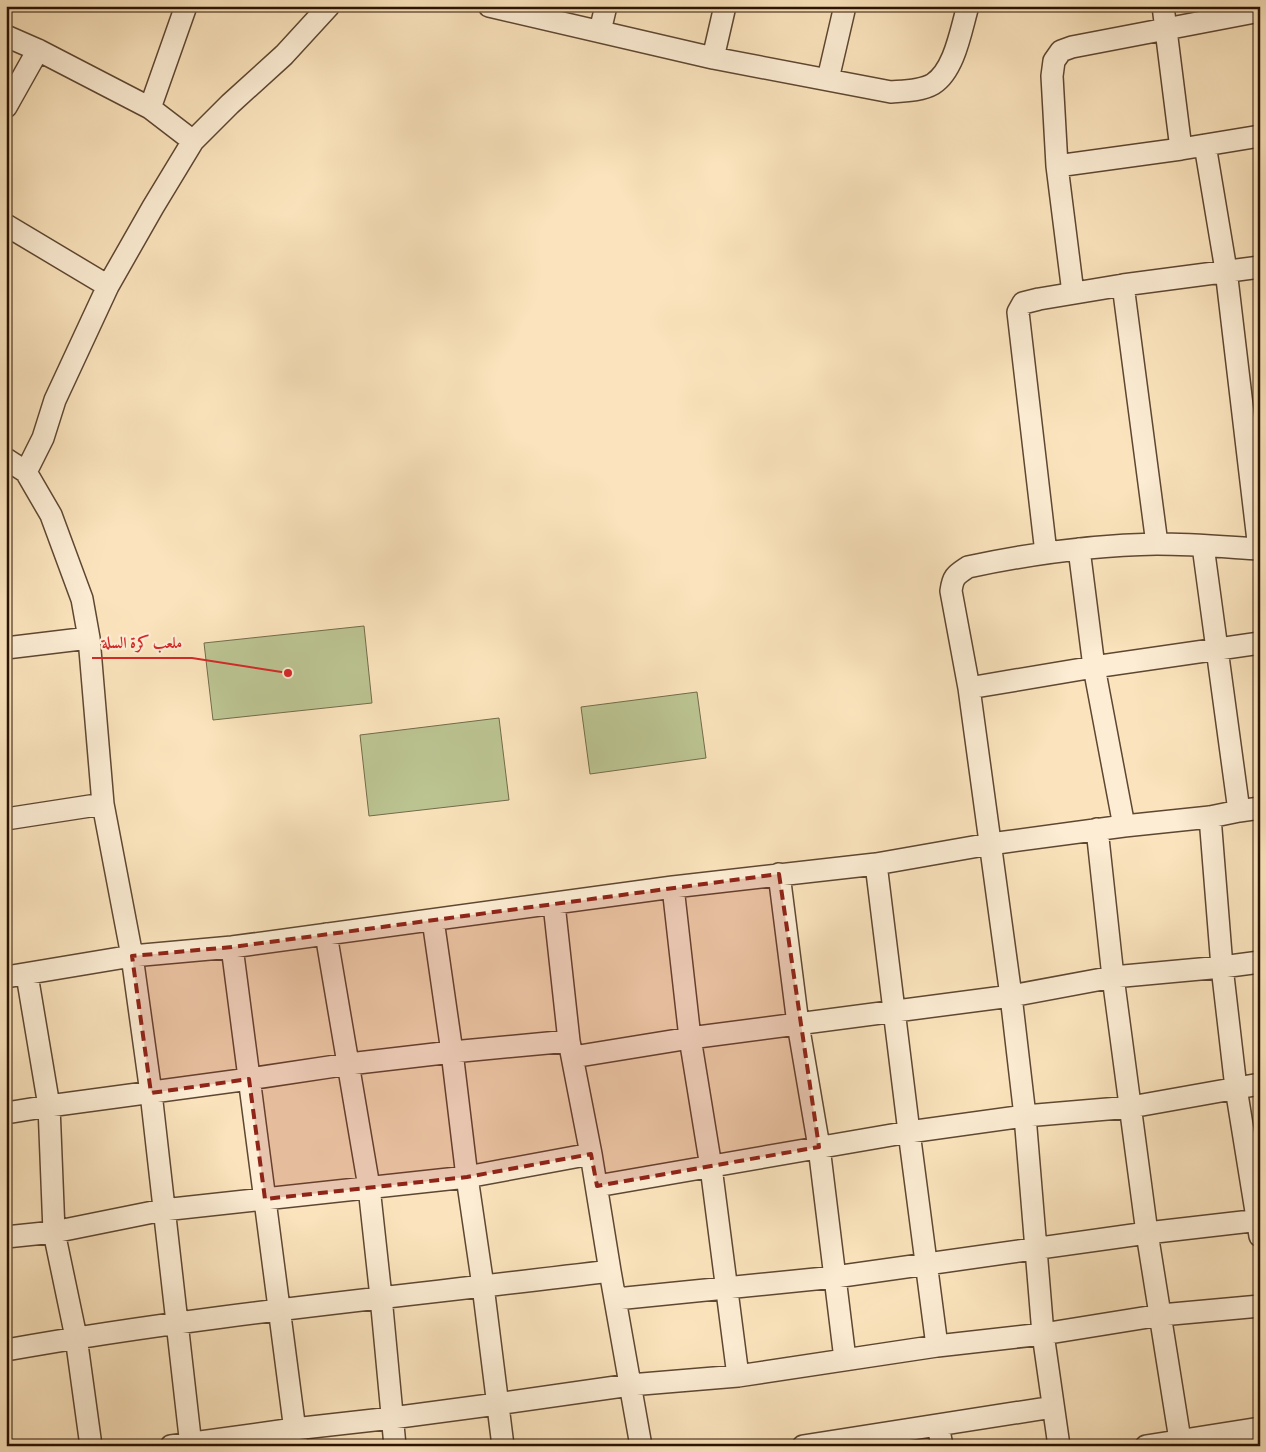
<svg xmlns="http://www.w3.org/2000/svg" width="1266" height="1452" font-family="'IM FELL Double Pica',Amiri,serif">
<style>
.pitch{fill:#bcc593;stroke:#736c4b}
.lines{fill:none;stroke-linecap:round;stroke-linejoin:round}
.street-casing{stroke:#5e4732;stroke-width:24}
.street{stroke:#fcedd4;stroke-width:21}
.marked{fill:#8f2418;fill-opacity:0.2;stroke:#8f2418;stroke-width:4;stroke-dasharray:10 6;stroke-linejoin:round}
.leader{fill:none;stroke:#d62828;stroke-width:2}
.callout-dot{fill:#d62828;stroke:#fcedd4;stroke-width:2}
.callout-label{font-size:16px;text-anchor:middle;font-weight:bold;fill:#d62828;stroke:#fcedd4;stroke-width:4.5;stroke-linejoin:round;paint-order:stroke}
</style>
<rect width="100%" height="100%" fill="#fbe4bd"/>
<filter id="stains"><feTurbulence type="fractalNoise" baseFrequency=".004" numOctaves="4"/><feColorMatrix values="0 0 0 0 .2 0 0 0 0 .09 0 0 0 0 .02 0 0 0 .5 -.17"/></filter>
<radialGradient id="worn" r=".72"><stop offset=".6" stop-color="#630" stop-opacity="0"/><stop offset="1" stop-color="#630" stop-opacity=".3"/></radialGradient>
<path class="pitch" d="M364 626 372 703 213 720 204 643Z
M697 692 706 758 590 774 581 707Z
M499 718 509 800 369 816 360 735Z"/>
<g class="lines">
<defs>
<path id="street" d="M489 6 713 58 891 92C904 91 921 91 933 84 955 70 961 29 968 6
M1163 6 1181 149
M600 31 606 6
M6 36 38 50 150 108 193 141
M713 58 725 6
M828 79 845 6
M6 107 38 50
M150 108 186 6
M1205 145 1226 270 1259 549
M1057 166 1181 149 1260 136
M6 225 108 286
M1123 285 1157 544
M1073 293 1057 166 1052 76 1054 61 1061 51 1072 47 1260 11
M6 459 26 472 51 515 82 599 89 638 103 804 132 956 151 1093 191 1446
M26 472 43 438 55 400 108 286 153 207 193 141 230 104 284 55 329 6
M1203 546 1239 811
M1079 549 1094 667 1124 826
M1046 553 1018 312 1023 303 1039 299 1123 285 1260 267
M6 648 89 638
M969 688 1094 667 1260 643
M1210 817 1222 967 1236 1088 1260 1236
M6 819 103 804
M1097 829 1113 977 1147 1233 1181 1446
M876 864 909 1132 937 1346
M779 874 798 1024 819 1147 845 1359
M673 887 690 1038 711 1167 738 1376
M554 904 569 1041 591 1154 610 1271 641 1446
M433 920 452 1052 467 1177 483 1286 503 1446
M326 934 369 1187 381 1297 395 1446
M232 947 297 1446
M27 975 49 1106 54 1232 76 1337 91 1446
M6 977 132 956 232 947 673 887 876 864 990 844 1124 826 1210 817 1239 811 1260 808
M573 1057 690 1038 1011 996 1113 977 1222 967 1260 962
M6 1113 49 1106 249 1079 349 1064 452 1052 569 1041
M597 1186 909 1132 1025 1116 1131 1107 1260 1084
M6 1237 54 1232 163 1210 467 1177 591 1154
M616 1299 835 1277 1147 1233 1260 1220
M6 1350C206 1314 409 1296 610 1271
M938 1425 942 1446
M171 1446 294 1429 392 1418 497 1404 630 1385 738 1376 937 1346 1043 1334 1161 1315 1260 1306
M803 1446 1053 1407
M1059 1446 1043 1334 1025 1116 1011 996 969 688 951 591C953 576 956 575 968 567 1029 554 1095 545 1157 544 1191 544 1226 547 1260 549
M1146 1446 1260 1428"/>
</defs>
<use href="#street" class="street-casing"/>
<use href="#street" class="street"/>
</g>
<path class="marked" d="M779 874 819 1147 597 1186 591 1154 467 1177 265 1199 249 1079 151 1093 132 956 232 947Z"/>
<path class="leader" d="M288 673L192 658H92"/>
<circle class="callout-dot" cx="288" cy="673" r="5"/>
<g class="callout-label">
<text x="142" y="648">ملعب كرة السلة</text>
</g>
<rect width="1266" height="1452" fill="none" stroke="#fbe4bd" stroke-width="25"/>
<rect x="8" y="8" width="1251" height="1437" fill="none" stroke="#2a1303" stroke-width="2.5"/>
<rect x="12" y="12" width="1241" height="1427" fill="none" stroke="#2a1303"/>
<rect width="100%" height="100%" filter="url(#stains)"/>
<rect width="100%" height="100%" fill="url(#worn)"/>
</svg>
